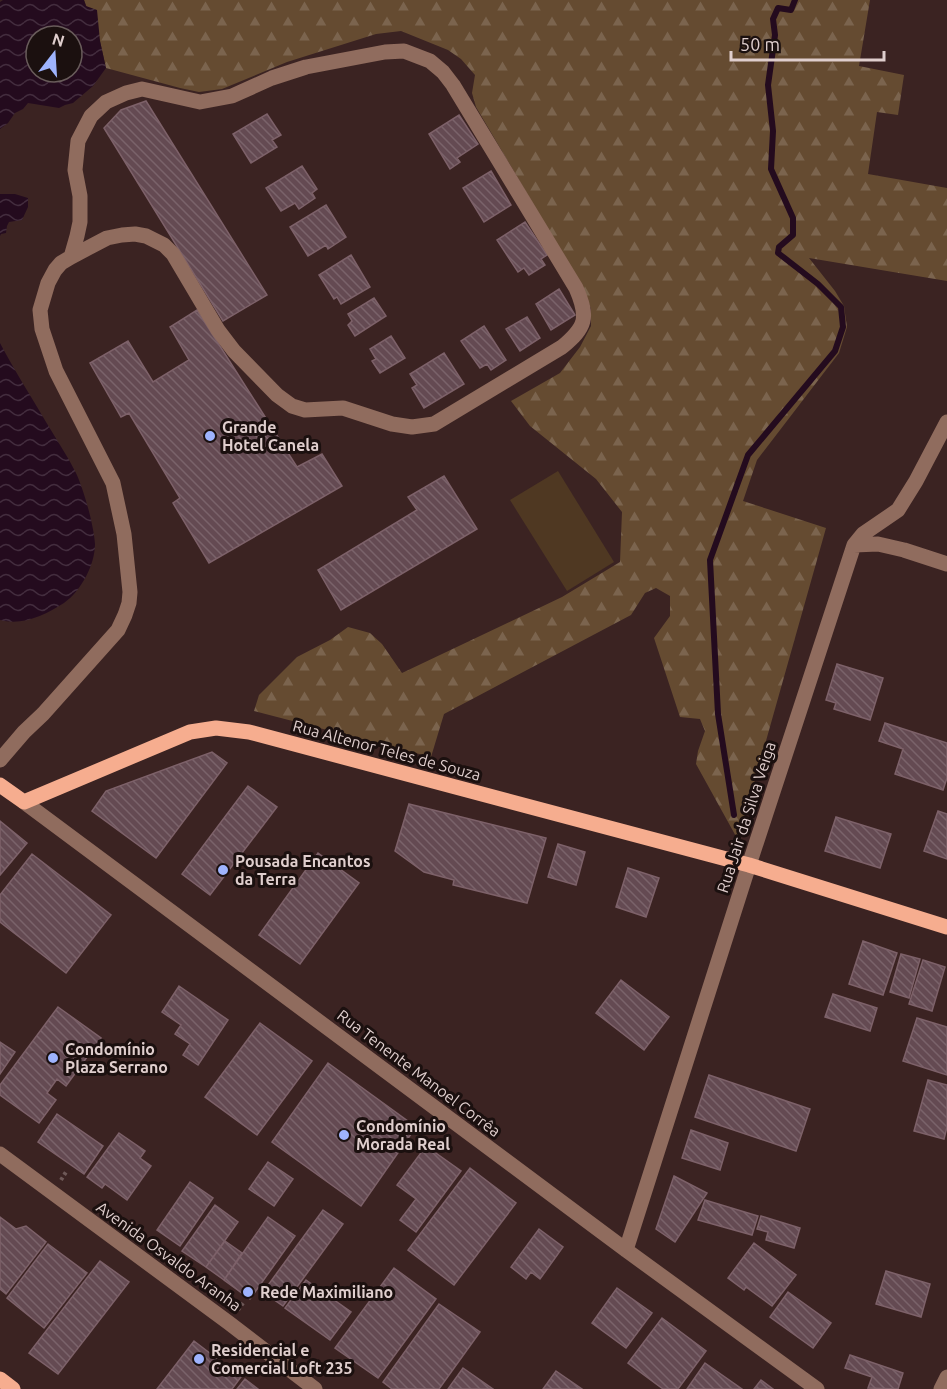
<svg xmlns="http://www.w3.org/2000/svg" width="947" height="1389" font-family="Ubuntu,sans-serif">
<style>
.grass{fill:#4f3822}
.forest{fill:url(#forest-firs)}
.water{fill:url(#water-waves);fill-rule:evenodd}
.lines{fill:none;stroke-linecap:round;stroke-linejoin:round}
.stream{stroke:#240b1e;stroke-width:6}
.building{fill:url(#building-back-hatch);stroke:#7d6169;stroke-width:1.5}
.path{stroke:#6e5958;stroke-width:4;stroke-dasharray:3 3;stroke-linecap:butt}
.minor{stroke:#906c5e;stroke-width:15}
.major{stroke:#f6ad8f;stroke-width:15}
.poi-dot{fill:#9eb3fd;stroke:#1b100f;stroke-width:2}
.labels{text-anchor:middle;stroke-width:6;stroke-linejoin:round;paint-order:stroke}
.poi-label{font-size:16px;font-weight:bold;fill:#dfcecd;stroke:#1b100f;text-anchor:start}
.street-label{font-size:16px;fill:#dfcecd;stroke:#1b100f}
</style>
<defs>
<pattern id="forest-firs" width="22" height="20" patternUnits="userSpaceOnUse" patternTransform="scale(1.5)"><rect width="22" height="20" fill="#654b31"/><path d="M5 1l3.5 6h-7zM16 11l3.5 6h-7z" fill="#7b644e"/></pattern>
<pattern id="water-waves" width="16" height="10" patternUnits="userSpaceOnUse" patternTransform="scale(1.5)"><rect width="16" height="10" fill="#240b1e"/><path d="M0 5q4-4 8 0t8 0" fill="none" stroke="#432d3e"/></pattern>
<pattern id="building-back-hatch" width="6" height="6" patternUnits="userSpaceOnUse" patternTransform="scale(1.5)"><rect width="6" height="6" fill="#644a52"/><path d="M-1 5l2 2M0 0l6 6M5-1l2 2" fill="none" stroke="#7a636a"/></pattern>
</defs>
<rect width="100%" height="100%" fill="#3b2322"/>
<path class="grass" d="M558 471 614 562 567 591 510 500Z"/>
<path class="forest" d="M84 0H870L859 66 904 75 898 115 877 112 868 174 947 188V281L809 258 835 291 844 306 847 327 839 353 757 460 743 501 826 528 738 840 696 764 698 751 705 731 700 719 680 717 654 638 670 616V596L656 588 645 593 631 615 444 714 431 757 254 711 259 695 297 657 330 640 348 627 370 633 382 644 402 673 562 597 620 562 622 512 596 479 530 426 511 401 560 373 580 347 591 326V309L585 292 476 107 472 93 475 75 461 59 448 50 401 31 376 34 287 62 222 89 199 92 180 88 106 68 100 41Z"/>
<path class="water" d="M3 0H84L86 6 97 10 100 41 106 68 93 86 73 103 65 105 59 108 28 103 23 109 15 113 8 123 0 129V2ZM36 36H72V72H36Z
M0 194H15L28 198V207L22 220 9 222 7 226 6 233 1 234 0 236Z
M0 343C14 370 31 396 46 422 56 439 67 455 76 473 84 490 94 526 95 544 95 565 81 591 64 603 45 615 23 626 0 620Z"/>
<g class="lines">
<path class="stream" d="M734 815 718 714 710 560 748 455 835 351 843 327 841 307 818 284 778 253 779 247 793 235V218L771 169 773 131 768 85 775 35 773 19 778 8 791 10 795 0"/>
</g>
<path class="building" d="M146 101 267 295 223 321 104 128 121 110Z
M267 114 281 135 272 140 277 147 251 163 233 134Z
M459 115 478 144 457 158 460 162 450 169 429 134Z
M302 166 317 189 312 193 315 198 299 209 295 203 281 211 266 188Z
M491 171 511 205 484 222 463 188Z
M326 205 346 237 328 249 326 245 308 256 290 227Z
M525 222 547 255 541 259 545 265 529 275 524 268 518 272 497 240Z
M351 255 370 287 341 304 337 297 334 299 319 275Z
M559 289 575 315 551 330 536 304Z
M374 298 386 316 355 336 348 325 352 321 348 314Z
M197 310 297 467 322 454 342 486 209 563 173 503 180 498 129 413 121 417 90 363 128 341 153 382 189 360 170 327Z
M527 317 540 338 520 351 506 329Z
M484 326 506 360 491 370 487 364 480 368 461 341Z
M391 336 405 358 380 373 372 361 376 359 370 349Z
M444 353 464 384 424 408 412 388 417 385 410 374Z
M444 476 477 529 341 610 318 570 417 510 408 497Z
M837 664 883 678 870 720 834 709 836 703 826 700Z
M885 723 947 743V778L943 790 895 774 903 749 879 741Z
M212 752 227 763 156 858 92 811 106 791Z
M248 786 277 807 210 895 182 874Z
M409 804 546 838 527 903 453 885 454 880 424 872 395 851Z
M938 811 947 814V859L924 851Z
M836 817 891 834 880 868 825 851Z
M0 821 27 843 0 875Z
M558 844 585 852 576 885 548 877Z
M318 853 359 883 300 964 259 935Z
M32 854 111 915 66 973 0 922V895Z
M628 868 659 878 646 917 616 907Z
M863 941 897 953 883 995 849 984Z
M901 954 920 959 909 998 890 992Z
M923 960 945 967 932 1011 909 1004Z
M621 980 669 1017 644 1050 596 1013Z
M179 986 228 1020 198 1065 183 1055 190 1044 175 1034 181 1025 162 1012Z
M833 994 877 1008 870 1031 825 1017Z
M58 1007 101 1038 66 1086 57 1079 47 1093 56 1100 39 1123 0 1095V1085Z
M917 1018 947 1027V1075L903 1061Z
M260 1023 312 1061 257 1135 205 1097Z
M0 1042 15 1052 0 1074Z
M328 1063 416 1127 361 1206 272 1142Z
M709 1075 810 1109 796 1151 695 1117Z
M928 1080 947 1085V1127L944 1139 914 1131Z
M57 1114 103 1146 84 1174 38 1142Z
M691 1130 728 1143 720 1170 682 1158Z
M119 1133 145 1151 140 1158 151 1166 127 1200 105 1184 102 1188 87 1177Z
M426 1146 461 1171 416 1232 400 1220 416 1199 397 1185Z
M268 1162 293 1179 274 1206 249 1189Z
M470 1168 516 1203 454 1285 408 1250Z
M674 1176 707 1193 675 1242 656 1229Z
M190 1182 213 1198 180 1246 157 1230Z
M705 1200 758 1216 752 1235 698 1220Z
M215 1205 238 1222 206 1267 182 1251Z
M323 1210 343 1224 283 1306 263 1292Z
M761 1216 800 1228 794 1248 766 1240 768 1232 757 1229Z
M0 1217 16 1229 26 1226 46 1242 6 1294 0 1289Z
M268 1217 295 1236 250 1299 224 1280Z
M539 1229 563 1247 540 1279 531 1272 526 1279 511 1267Z
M225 1241 242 1253 224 1280 206 1267Z
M754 1243 796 1275 772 1306 746 1287 744 1290 728 1278Z
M48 1244 87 1273 44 1328 7 1298Z
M100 1261 129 1282 58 1374 29 1353Z
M394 1268 436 1299 378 1378 335 1348Z
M886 1271 930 1284 921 1317 876 1304Z
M306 1280 351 1312 330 1340 285 1308Z
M617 1288 652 1313 626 1348 592 1323Z
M788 1292 831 1323 813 1348 770 1317Z
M439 1304 480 1332 439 1389H392L383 1382Z
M662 1318 706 1351 678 1389H663L628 1363Z
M194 1341 241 1377 232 1389H157Z
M850 1355 903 1373 898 1389 868 1388 872 1377 845 1368Z
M705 1363 742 1389H687Z
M463 1368 493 1389H448Z
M556 1371 582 1389H543Z
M245 1379 258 1389H237Z
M761 1380 773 1389H754Z"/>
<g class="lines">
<path class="path" d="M61 1180 66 1172
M238 1310 243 1303"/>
<path class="minor" d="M854 545 878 544 904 550 947 564
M0 760 24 732 43 714 118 630 125 615 129 603 130 592 124 534 113 483 56 371 42 329 40 310 48 283 55 270 61 263 71 257 107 238 122 235 135 234 146 236 164 245 173 254 218 330 234 351 277 395 292 406 305 410 343 408 392 424 412 427 434 424 562 347C586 327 589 318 576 288L453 85 443 72 430 61 404 51 385 52 306 67 272 78 232 96 200 102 142 89 126 93 106 102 91 116 78 141 75 170 80 196V222L77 236 71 257
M24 802 626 1250 817 1389
M0 1154 229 1323 315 1389
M626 1250 749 865 854 545 863 534 898 510 916 481 947 422
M941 1389 947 1377"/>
<path class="major" d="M0 785 24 802 190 732 216 728 249 732 749 865 947 927
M0 1379 13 1389"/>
</g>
<g class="poi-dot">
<circle cx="210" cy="436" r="6"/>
<circle cx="223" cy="870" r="6"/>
<circle cx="53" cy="1058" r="6"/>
<circle cx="344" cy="1135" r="6"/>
<circle cx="248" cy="1292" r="6"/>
<circle cx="199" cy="1359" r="6"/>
</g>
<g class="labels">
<g class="poi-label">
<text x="222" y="433">Grande<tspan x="222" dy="18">Hotel Canela</tspan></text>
<text x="235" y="867">Pousada Encantos<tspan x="235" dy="18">da Terra</tspan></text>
<text x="65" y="1055">Condomínio<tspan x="65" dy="18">Plaza Serrano</tspan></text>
<text x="356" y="1132">Condomínio<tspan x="356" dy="18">Morada Real</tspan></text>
<text x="260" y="1298">Rede Maximiliano</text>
<text x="211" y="1356">Residencial e<tspan x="211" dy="18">Comercial Loft 235</tspan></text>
</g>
<g class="street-label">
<text transform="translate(387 750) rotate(15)" y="6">Rua Altenor Teles de Souza</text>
<text transform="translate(746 817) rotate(-72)" y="6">Rua Jair da Silva Veiga</text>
<text transform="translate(419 1073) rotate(37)" y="6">Rua Tenente Manoel Corrêa</text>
<text transform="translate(169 1256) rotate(36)" y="6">Avenida Osvaldo Aranha</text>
</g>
</g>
<g transform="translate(54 54) rotate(17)"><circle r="28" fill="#1b100f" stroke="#695c5b" stroke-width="1.5"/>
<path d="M0-4.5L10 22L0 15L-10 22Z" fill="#9eb3fd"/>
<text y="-9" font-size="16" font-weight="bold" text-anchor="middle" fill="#dfcecd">N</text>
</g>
<path d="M731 51v9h153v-9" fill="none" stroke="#dfcecd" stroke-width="3"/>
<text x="740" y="51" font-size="18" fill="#dfcecd" stroke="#1b100f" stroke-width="4.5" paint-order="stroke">50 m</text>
</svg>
